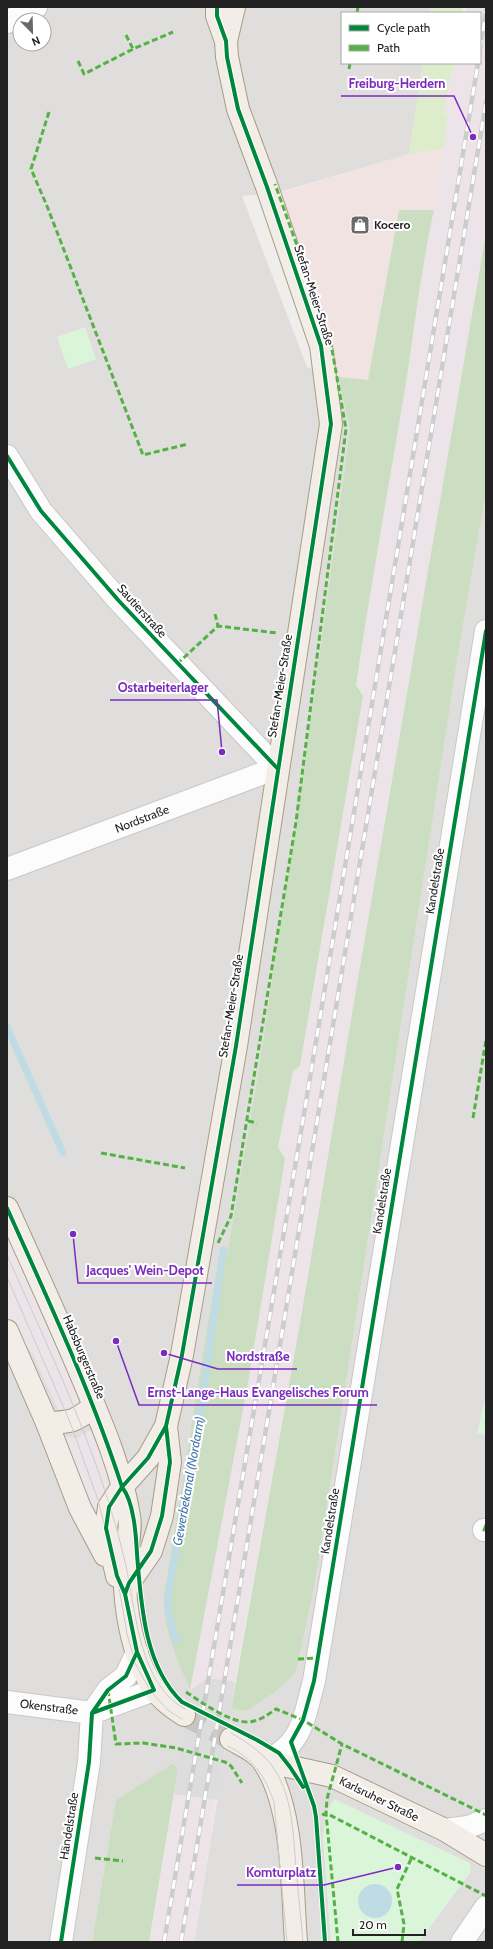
<svg xmlns="http://www.w3.org/2000/svg" width="493" height="1949" font-family="Cabin,sans-serif">
<style>
.residential{fill:#dfdedc;fill-rule:evenodd}
.commercial{fill:#f1e3e1}
.industrial{fill:#ede4e9}
.grass{fill:#ddeccb}
.forest{fill:#cbdec1}
.park{fill:#daf5da}
.parking{fill:#e0dfde}
.water{fill:#bfdbe3}
.pier{fill:#dedddd}
.lines{fill:none;stroke-linecap:round;stroke-linejoin:round}
.stream{stroke:#bfdbe3;stroke-width:7}
.major-tunnel{stroke:#c7c5c3;stroke-width:22;stroke-dasharray:22 11;stroke-linecap:butt}
.minor-casing{stroke:#c9c8c7;stroke-width:24}
.major-casing{stroke:#a79c86;stroke-width:24}
.minor{stroke:#fdfcfc;stroke-width:22}
.major{stroke:#f3ede7;stroke-width:22}
.tram{stroke:#ccc;stroke-width:1}
.rail-casing{stroke:#ccc;stroke-width:4.5}
.rail{stroke:#fff;stroke-width:3;stroke-dasharray:9;stroke-linecap:butt}
.quiet{stroke:#55b145;stroke-width:3;stroke-dasharray:6 3;stroke-linecap:butt}
.cycleway-casing{stroke:#fff;stroke-width:6}
.cycleway{stroke:#00873e;stroke-width:4}
.labels{text-anchor:middle;stroke-width:4;stroke-linejoin:round;paint-order:stroke}
.poi-label{font-size:12px;font-weight:bold;fill:#222;stroke:#fff;text-anchor:start}
.street-label{font-size:12px;fill:#222;stroke:#fff}
.water-label{font-size:13px;font-style:italic;fill:#4a7aab;stroke:#fff}
.leader{fill:none;stroke:#7b2cbf;stroke-width:1.5}
.callout-dot{fill:#7b2cbf;stroke:#fff;stroke-width:1.5}
.callout-label{font-size:13px;text-anchor:middle;font-weight:bold;fill:#7b2cbf;stroke:#fff;stroke-width:4;stroke-linejoin:round;paint-order:stroke}
</style>
<rect width="100%" height="100%" fill="#f0eeeb"/>
<path class="residential" d="M7 7H431L430 13H342V63H423L409 154 280 192 242 196 307 367 338 377 350 429 316 680 258 1074 228 1250 220 1249 185 1472 171 1642 190 1690 179 1759 116 1800 92 1942H7V1315L21 1342 33 1353 58 1409 7 1229ZM20 20H44V44H20ZM95 1428 108 1486 101 1498 94 1522 62 1437 78 1438Z
M486 492V1942H419L471 1871 323 1836 331 1942H194L219 1789 224 1786 220 1780 230 1718 236 1714 231 1709 246 1711 296 1672 315 1583 458 655Z"/>
<path class="commercial" d="M444 149 434 210H399L368 381 338 377 332 340 280 193 409 154Z"/>
<path class="industrial" d="M466 7H486V233L300 1323 235 1682 231 1709 236 1714 230 1718 220 1780 225 1786 218 1789 194 1942H149L178 1769 173 1763 179 1759 188 1702 182 1696 190 1690 221 1521 285 1159 278 1148 293 1071 300 1066 363 696 356 686 379 531 406 383 423 261 434 210 444 149 448 116 444 114 449 83 451 71 455 70 456 63H480V13H465Z
M7 1229 82 1392 80 1404 75 1409 65 1412 58 1409 33 1353 21 1342 7 1315Z
M95 1428 113 1481 101 1498 94 1523 61 1437 78 1438Z"/>
<path class="grass" d="M431 7H463L462 13H430Z
M423 63H456L455 70 451 71 444 114 448 116 444 149 409 154Z"/>
<path class="forest" d="M399 210H434C421 267 415 325 406 383 389 484 371 584 356 685L363 696 300 1066 293 1071 278 1147 285 1159 248 1383 190 1690C178 1660 163 1630 164 1597L220 1249H228L258 1074 316 680 350 429 338 377 368 380Z
M486 233V492L458 655 315 1583 296 1672 275 1692 246 1711 231 1709 300 1323 353 1008Z
M173 1763 178 1769 149 1942H92L116 1800Z"/>
<path class="park" d="M85 327 96 359 68 369 57 337Z
M486 1396V1435L477 1433Z
M334 1799 470 1863 471 1871 419 1942H331L323 1836 326 1813Z"/>
<path class="parking" d="M252 47 342 55V63H395L393 86 342 81V72L292 68 291 75 250 72Z
M83 1163 158 1175 156 1208 50 1213 35 1178Z"/>
<path class="water" d="M358 1901a17 17 0 1 1 34 0a17 17 0 1 1-34 0Z"/>
<path class="pier" d="M208 1678 235 1682 231 1709 236 1714 230 1718 220 1780 225 1786 219 1789 217 1800 174 1794 178 1769 173 1763 179 1759 188 1702 182 1696Z"/>
<g class="lines">
<path class="stream" d="M7 1027 63 1153
M176 1640 168 1611V1596L203 1395 223 1250"/>
<path class="major-tunnel" d="M184 1715 231 1739"/>
<defs>
<path id="minor" d="M7 22 36 7
M7 456 41 511 119 601 277 768 7 869
M484 1530H486
M7 1702 92 1713 154 1690
M92 1713 108 1690 126 1676 137 1652
M269 1762C276 1756 284 1750 291 1743 305 1727 308 1701 314 1681L486 631
M445 1830 468 1827 486 1820
M61 1942 89 1762 92 1713
M462 1942 486 1907"/>
<path id="major" d="M226 41 234 7
M7 1208C33 1265 59 1322 83 1379 101 1422 122 1470 129 1516 132 1531 126 1549 125 1564 123 1603 132 1657 154 1689 162 1700 173 1708 184 1715
M7 1331 47 1423 80 1508 105 1555
M47 1423C71 1422 75 1422 94 1406
M117 1576 106 1528 109 1507 122 1487 148 1458 166 1426 182 1355 236 1046 331 424 321 346 267 187 238 109 227 57 226 41 217 16V7
M126 1591 129 1583 151 1551 162 1516 170 1462 166 1426
M231 1739C243 1746 258 1752 265 1764 294 1809 292 1890 296 1942
M265 1764 269 1762 332 1776 445 1830 486 1855"/>
</defs>
<use href="#minor" class="minor-casing"/>
<use href="#major" class="major-casing"/>
<use href="#minor" class="minor"/>
<use href="#major" class="major"/>
<path class="tram" d="M7 1255C52 1356 101 1457 126 1566 136 1611 139 1685 185 1709
M7 1277 70 1422 98 1500 117 1576 127 1634 136 1665 151 1692 169 1711 182 1719
M231 1733C245 1741 259 1750 270 1763 293 1792 293 1833 296 1868 298 1893 301 1917 303 1942
M228 1746C254 1760 264 1774 274 1802L287 1942"/>
<defs>
<path id="rail" d="M480 49 486 11
M164 1942 310 1078 478 63
M181 1942 486 102"/>
</defs>
<use href="#rail" class="rail-casing"/>
<use href="#rail" class="rail"/>
<path class="quiet" d="M357 13 358 7
M126 35 133 49
M78 61 84 74 133 49 173 32
M349 69 350 63
M49 112 31 169 47 206 143 455 188 444
M215 614 218 626
M177 664 218 626 277 633
M473 1118 486 1040
M248 1121 257 1123
M101 1153 185 1168
M218 1243 231 1216 296 822 346 429 330 338 275 184
M486 1525 484 1530H486
M298 1659 317 1658
M108 1690 116 1744 143 1743 176 1748 225 1762 231 1766 242 1783
M186 1692C202 1702 234 1727 254 1721 262 1719 269 1714 276 1709L303 1720 342 1744 486 1815
M322 1815 326 1813 486 1896
M95 1858 123 1861
M338 1942 326 1813 327 1799 342 1744
M402 1942 404 1924 397 1889 412 1857"/>
<defs>
<path id="cycleway" d="M7 456 41 511 119 601 277 768
M7 1208C48 1300 91 1391 122 1487 134 1502 136 1535 137 1554 141 1603 144 1666 182 1702L257 1740 279 1753 290 1767 303 1787
M125 1594 129 1583 151 1551 162 1516 170 1462 166 1426
M92 1713 154 1690 137 1652 125 1594 117 1576 106 1528 109 1507 122 1487 148 1458 166 1426 182 1355 236 1046 331 424 321 346 267 187 238 109 227 57 226 41 217 16V7
M92 1713 108 1690 126 1676 137 1652
M61 1942 89 1762 92 1713
M325 1942 316 1817 314 1806 291 1742 303 1720 314 1681 486 631"/>
</defs>
<use href="#cycleway" class="cycleway-casing"/>
<use href="#cycleway" class="cycleway"/>
</g>
<defs>
<symbol id="shop-square" viewBox="-11 -11 22 22"><rect x="-9" y="-9" width="18" height="18" rx="4" fill="#6a6968" stroke="#fff"/><path d="M-5-2.5h2.3a2.7 3.5 0 0 1 5.4 0H5L5.5 6h-11ZM-1.5-2.5h3a1.5 2.3 0 0 0-3 0Z" fill="#fff"/></symbol>
</defs>
<g fill-rule="evenodd">
<use href="#shop-square" x="349" y="214" width="22" height="22"/>
</g>
<g class="labels">
<g class="poi-label">
<text x="374" y="229">Kocero</text>
</g>
<g class="street-label">
<text transform="translate(314 295) rotate(72)" y="4">Stefan-Meier-Straße</text>
<text transform="translate(142 611) rotate(48)" y="4">Sautierstraße</text>
<text transform="translate(280 686) rotate(-81)" y="4">Stefan-Meier-Straße</text>
<text transform="translate(142 819) rotate(-21)" y="4">Nordstraße</text>
<text transform="translate(435 881) rotate(-81)" y="4">Kandelstraße</text>
<text transform="translate(231 1006) rotate(-81)" y="4">Stefan-Meier-Straße</text>
<text transform="translate(382 1201) rotate(-81)" y="4">Kandelstraße</text>
<text transform="translate(84 1357) rotate(67)" y="4">Habsburgerstraße</text>
<text transform="translate(330 1521) rotate(-81)" y="4">Kandelstraße</text>
<text transform="translate(49 1707) rotate(7)" y="4">Okenstraße</text>
<text transform="translate(379 1799) rotate(26)" y="4">Karlsruher Straße</text>
<text transform="translate(69 1826) rotate(-81)" y="4">Händelstraße</text>
</g>
<g class="water-label">
<text transform="translate(188 1481) rotate(-80)" y="5">Gewerbekanal (Nordarm)</text>
</g>
</g>
<path class="leader" d="M473 137L454 96H341M222 752L217 700H110M73 1234L78 1283H212M164 1353L218 1369H297M116 1341L139 1405H377M398 1867L324 1885H237"/>
<g class="callout-dot">
<circle cx="473" cy="137" r="4"/>
<circle cx="222" cy="752" r="4"/>
<circle cx="73" cy="1234" r="4"/>
<circle cx="164" cy="1353" r="4"/>
<circle cx="116" cy="1341" r="4"/>
<circle cx="398" cy="1867" r="4"/>
</g>
<g class="callout-label">
<text x="397" y="88">Freiburg-Herdern</text>
<text x="163" y="692">Ostarbeiterlager</text>
<text x="145" y="1275">Jacques' Wein-Depot</text>
<text x="258" y="1361">Nordstraße</text>
<text x="258" y="1397">Ernst-Lange-Haus Evangelisches Forum</text>
<text x="281" y="1877">Komturplatz</text>
</g>
<rect width="493" height="1949" fill="none" stroke="#222222" stroke-width="16"/>
<rect x="341" y="12" width="140" height="52" fill="#ffffff" stroke="#a7a7a7"/>
<rect x="349" y="25" width="20" height="6" fill="#00873e" stroke="#a7a7a7"/>
<text x="377" y="32" font-size="12" fill="#222222">Cycle path</text>
<rect x="349" y="45" width="20" height="6" fill="#55b145" stroke="#a7a7a7"/>
<text x="377" y="52" font-size="12" fill="#222222">Path</text>
<g transform="translate(32 32) rotate(157)"><circle r="19" fill="#ffffff" stroke="#a7a7a7"/>
<path d="M0-3L7 15L0 10L-7 15Z" fill="#6a6968"/>
<text y="-6" font-size="11" font-weight="bold" text-anchor="middle" fill="#222222">N</text>
</g>
<path d="M353 1929v6h72v-6" fill="none" stroke="#222222" stroke-width="2"/>
<text x="359" y="1929" font-size="12" fill="#222222" stroke="#ffffff" stroke-width="3" paint-order="stroke">20 m</text>
</svg>
